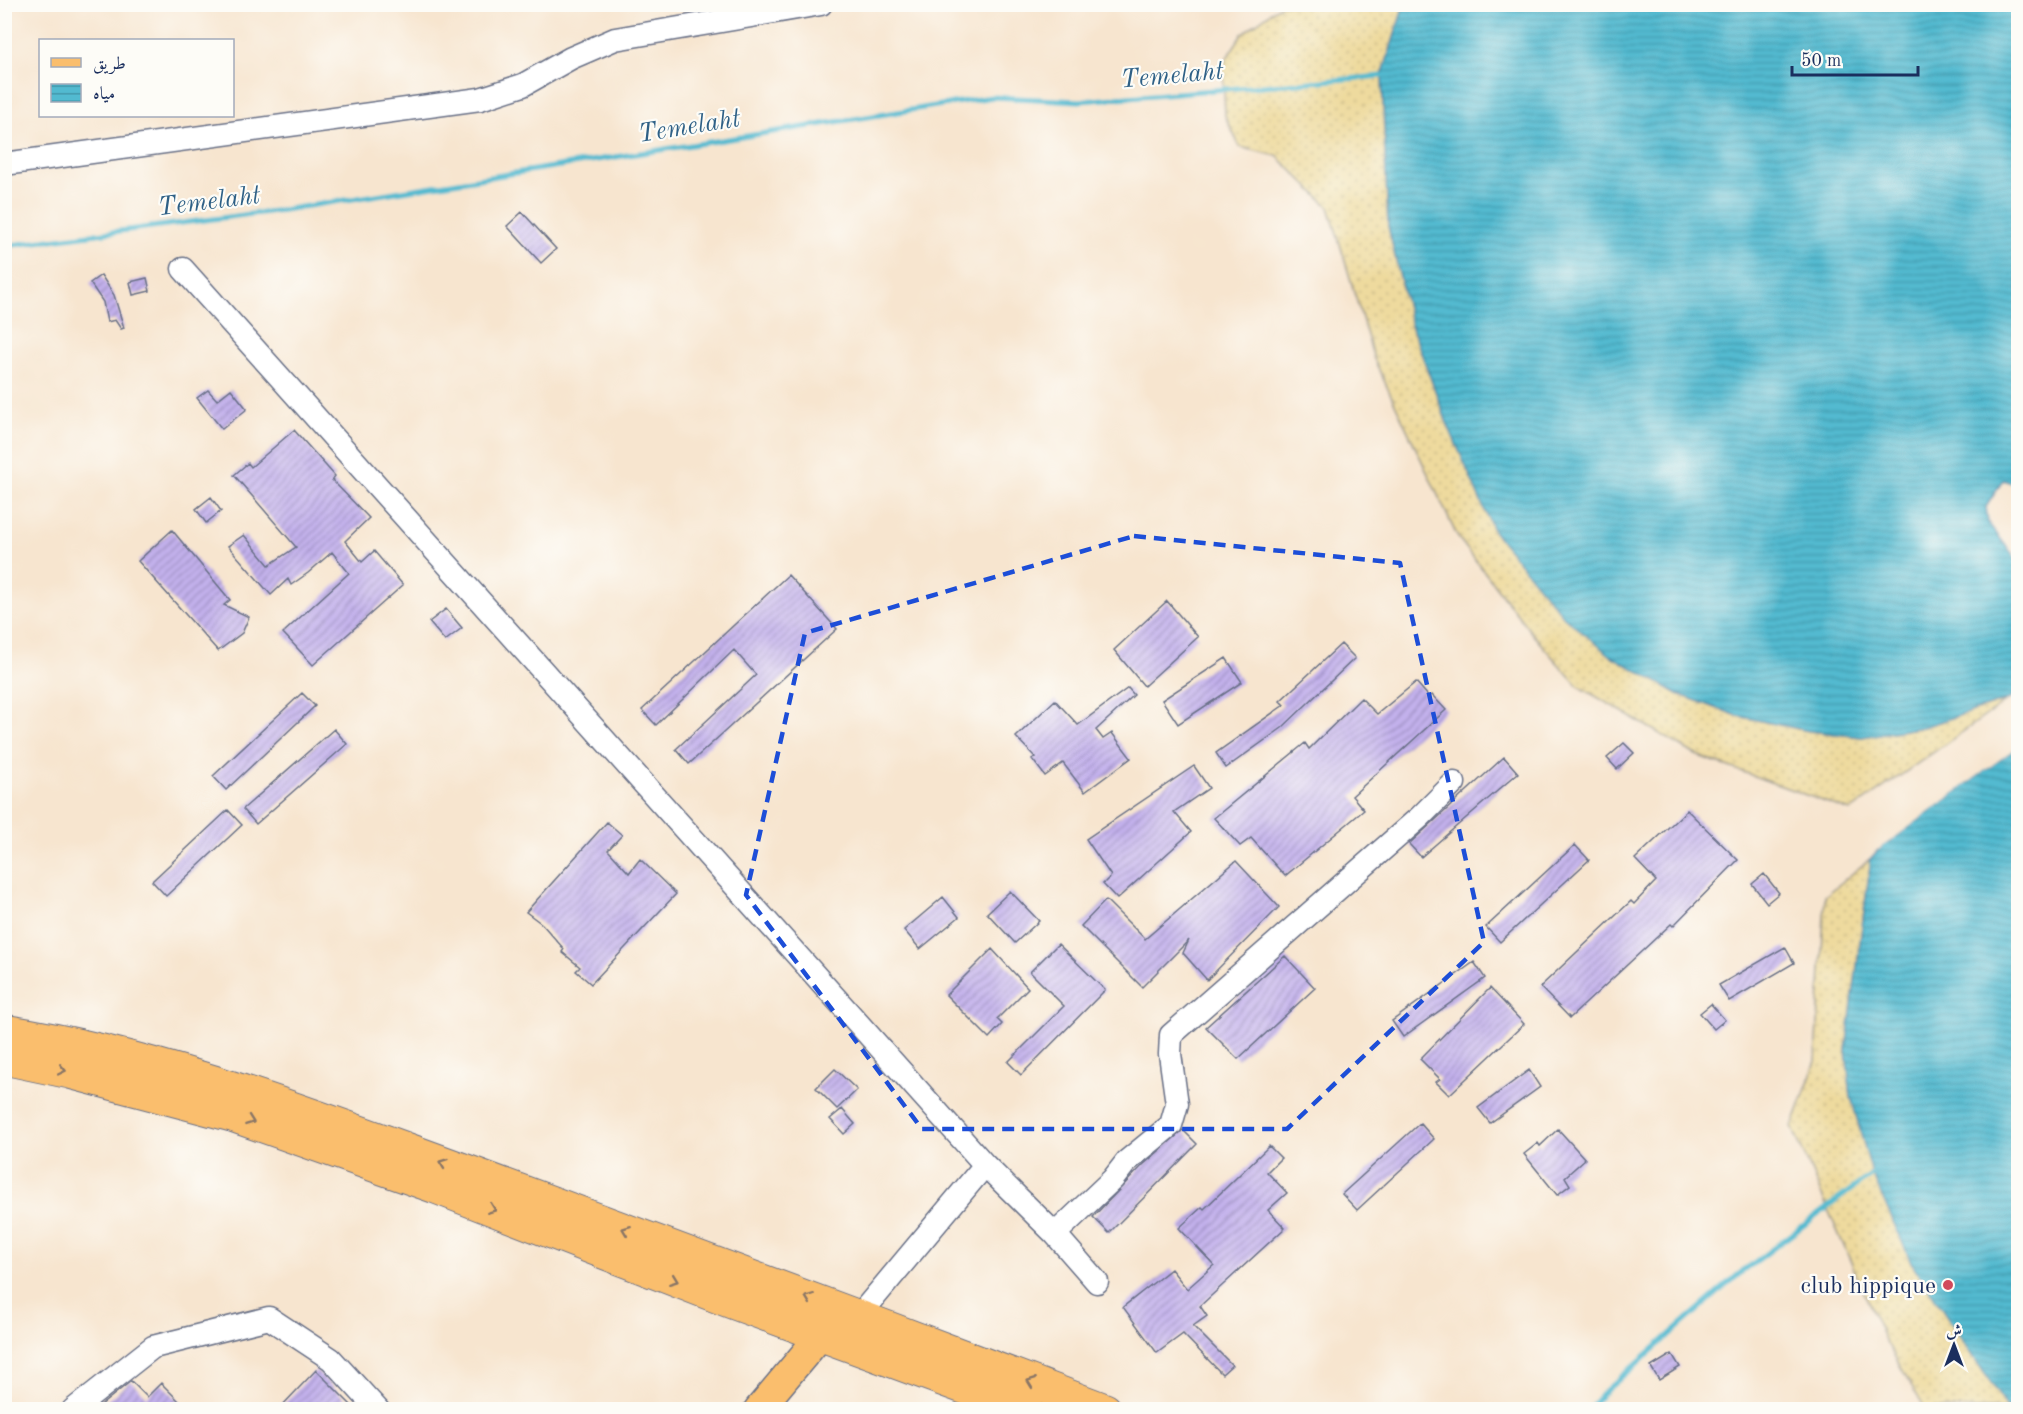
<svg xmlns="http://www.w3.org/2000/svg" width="2023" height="1414" font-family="'Old Standard TT',Amiri,serif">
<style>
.sand{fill:url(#sand-dots);stroke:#84847e;stroke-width:1.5}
.water{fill:url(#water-rules);stroke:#367497;stroke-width:1.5}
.pier{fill:#f7e5cf}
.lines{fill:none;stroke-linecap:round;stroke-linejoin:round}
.stream{stroke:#52bad0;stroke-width:5}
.building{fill:url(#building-hatch)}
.minor-casing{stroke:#686f86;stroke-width:25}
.major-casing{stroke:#686f86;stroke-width:31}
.highway-casing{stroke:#686f86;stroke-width:35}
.minor{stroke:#fff;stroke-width:22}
.major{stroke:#fabe6d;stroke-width:28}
.highway{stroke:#fabe6d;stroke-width:33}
.oneway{stroke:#8a7666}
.marked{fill:none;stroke:#1d4ed8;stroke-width:4.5;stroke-dasharray:12 8;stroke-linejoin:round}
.poi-dot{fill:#d1495b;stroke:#fdfcf7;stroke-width:2}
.labels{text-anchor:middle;stroke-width:4.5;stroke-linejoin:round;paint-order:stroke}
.poi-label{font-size:24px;fill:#1b2f5e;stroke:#fdfcf7;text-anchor:end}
.water-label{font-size:26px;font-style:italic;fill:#2e6086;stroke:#fdfcf7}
</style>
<defs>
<pattern id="sand-dots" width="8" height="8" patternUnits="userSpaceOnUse" patternTransform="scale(1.5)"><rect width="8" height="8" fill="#eeda9e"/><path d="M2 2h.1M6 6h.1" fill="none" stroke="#ccbb8a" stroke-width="1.8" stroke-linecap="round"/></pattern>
<pattern id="water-rules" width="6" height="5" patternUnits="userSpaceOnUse" patternTransform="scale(1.5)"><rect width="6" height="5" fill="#52bad0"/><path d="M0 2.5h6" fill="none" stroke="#4398ac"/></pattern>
<pattern id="building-hatch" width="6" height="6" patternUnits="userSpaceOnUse" patternTransform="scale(1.5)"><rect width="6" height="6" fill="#c3b1ec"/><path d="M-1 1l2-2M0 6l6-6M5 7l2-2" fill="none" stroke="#9e90c2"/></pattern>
</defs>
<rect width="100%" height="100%" fill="#fdfcf7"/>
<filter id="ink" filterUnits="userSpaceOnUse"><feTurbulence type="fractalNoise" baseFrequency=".0167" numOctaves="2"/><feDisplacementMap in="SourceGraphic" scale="12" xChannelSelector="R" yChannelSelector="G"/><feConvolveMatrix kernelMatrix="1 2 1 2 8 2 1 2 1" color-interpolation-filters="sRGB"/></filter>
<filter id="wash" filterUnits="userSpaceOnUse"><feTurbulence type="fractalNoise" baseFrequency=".008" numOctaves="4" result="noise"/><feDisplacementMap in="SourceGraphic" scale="24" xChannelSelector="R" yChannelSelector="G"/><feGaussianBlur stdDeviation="1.35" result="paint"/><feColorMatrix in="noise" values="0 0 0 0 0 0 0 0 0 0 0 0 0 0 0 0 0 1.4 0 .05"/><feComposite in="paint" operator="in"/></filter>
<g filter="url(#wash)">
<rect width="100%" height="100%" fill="#f7e5cf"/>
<path class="sand" d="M1404 5 1382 76 1388 226 1411 325 1447 423 1678 694 1738 716 1809 731 1861 737 1923 727 2008 700 1850 811 1696 755 1578 686 1533 635 1457 536 1374 359 1329 207 1277 156 1240 147 1225 116 1223 64 1242 34 1282 4Z
M1871 858 1846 1050 1851 1097 2018 1409H1925L1884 1338 1792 1127 1816 1061 1825 896Z"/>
<path class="water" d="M1404 5H2018V485L2003 480 1986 507 1988 523 2018 561V692L2008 700 1923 727 1862 737 1809 731 1738 716 1678 694 1611 656 1564 617 1494 532 1447 423 1411 325 1388 226 1382 76Z
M2018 746V1409H2008L1911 1262 1872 1174 1851 1097 1846 1050 1871 858 1878 850Z"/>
<path class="pier" d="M2018 743V746L1878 850 1876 847Z"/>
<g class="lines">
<path class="stream" d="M4 246 283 210 992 97 1080 101 1382 76
M1588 1410 1603 1393 1739 1274 1872 1174"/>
</g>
<g id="blocks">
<path class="building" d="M522 212 556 249 541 263 507 226Z
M101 275 114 295 124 328 121 329 115 320 107 322 103 302 90 283Z
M147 278 150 291 133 295 130 282Z
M231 389 247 409 222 429 197 398 208 390 217 400Z
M294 430 335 476 332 480 369 518 345 541 362 562 374 551 403 585 313 665 283 633 349 573 332 552 308 573 291 585 288 579 271 595 228 546 244 535 269 565 296 547 234 475 248 463 251 467Z
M211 497 221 511 206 523 196 509Z
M172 530 230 600 224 605 249 617 242 633 218 651 138 561Z
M788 575 837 629 689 764 676 749 756 675 734 650 656 725 642 710Z
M1167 601 1198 637 1144 686 1114 650Z
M446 609 462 628 445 641 429 622Z
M1341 644 1355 658 1282 728 1226 768 1216 753 1284 705 1280 701Z
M1226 658 1242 682 1178 724 1162 700Z
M1416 682 1429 697 1432 695 1446 710 1352 796 1364 810 1285 876 1251 838 1240 846 1214 818 1305 743 1309 749 1361 698 1377 714Z
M1128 688 1134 695 1096 730 1103 739 1112 733 1131 758 1085 792 1063 763 1045 776 1032 759 1035 757 1016 737 1055 700 1078 725Z
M302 693 315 706 226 790 213 776Z
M334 729 347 744 256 824 243 809Z
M1624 743 1634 753 1617 769 1607 758Z
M1504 757 1518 773 1421 857 1409 844Z
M1194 766 1209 788 1174 812 1191 832 1117 899 1103 884 1111 876 1086 839Z
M228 810 242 825 166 896 152 881Z
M1687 810 1738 860 1673 926 1671 924 1570 1018 1540 987 1631 901 1634 904 1656 881 1635 859Z
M607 822 622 835 608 850 629 873 640 859 676 894 591 984 576 971 580 967 562 952 564 949 542 924 526 912Z
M1575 845 1589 860 1500 942 1486 927Z
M1236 861 1279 907 1207 980 1183 953 1189 940 1142 987 1081 926 1106 900 1145 939Z
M1764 874 1779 893 1767 903 1752 884Z
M1010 891 1039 921 1015 943 987 913Z
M943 897 959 917 920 949 904 930Z
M1058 944 1105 990 1021 1075 1008 1062 1064 1006 1030 972Z
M1785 947 1794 963 1729 1001 1719 985Z
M992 949 1028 988 997 1019 1002 1024 989 1038 946 995Z
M1285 956 1315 988 1238 1059 1206 1027Z
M1474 962 1485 978 1403 1037 1392 1021Z
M1490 988 1524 1024 1449 1095 1436 1082 1440 1079 1420 1059Z
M1711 1004 1725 1020 1714 1029 1700 1013Z
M835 1069 857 1090 837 1109 816 1088Z
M1529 1070 1540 1087 1490 1123 1478 1108Z
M842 1109 855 1124 844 1134 830 1119Z
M1420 1123 1434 1139 1357 1210 1342 1194Z
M1558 1129 1585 1159 1565 1177 1570 1185 1557 1195 1524 1154 1538 1143 1540 1146Z
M1183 1130 1197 1144 1109 1233 1093 1217 1143 1165Z
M1269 1146 1281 1158 1267 1172 1287 1193 1268 1210 1285 1228 1200 1306 1207 1316 1193 1326 1232 1365 1222 1374 1183 1334 1157 1353 1123 1307 1171 1269 1187 1289 1214 1265 1179 1228 1202 1207 1204 1209Z
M1672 1354 1680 1367 1659 1380 1651 1367Z
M316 1370 356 1410H278Z
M131 1381 147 1397 161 1383 188 1410H95Z"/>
</g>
</g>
<g filter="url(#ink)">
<use href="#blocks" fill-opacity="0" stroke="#686f86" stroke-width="1.5"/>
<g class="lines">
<defs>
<path id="minor" d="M4 164 480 99 523 85 571 58 615 39 821 4
M183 269 985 1165 1055 1234 1097 1282
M1055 1234 1113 1179 1127 1161 1171 1125 1177 1104 1170 1054 1171 1035 1420 817 1454 783
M858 1317 985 1165
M73 1410 153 1347 269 1318 331 1359 378 1410"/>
<path id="major" d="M758 1410 821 1335 835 1321"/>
<path id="highway" d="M4 1031C168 1057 325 1120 480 1176 689 1253 897 1331 1105 1410
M4 1058 70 1072 232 1115 436 1187 732 1302 1026 1410"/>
</defs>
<use href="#minor" class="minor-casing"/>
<use href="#major" class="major-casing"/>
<use href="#highway" class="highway-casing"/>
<use href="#minor" class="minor"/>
<use href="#major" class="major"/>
<use href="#highway" class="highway"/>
</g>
<defs><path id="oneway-chevron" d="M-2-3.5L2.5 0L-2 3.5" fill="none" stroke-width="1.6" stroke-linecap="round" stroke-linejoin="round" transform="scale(1.5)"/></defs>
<g class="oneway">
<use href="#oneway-chevron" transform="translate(62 1070) rotate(12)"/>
<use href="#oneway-chevron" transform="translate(250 1121) rotate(20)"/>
<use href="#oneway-chevron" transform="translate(443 1163) rotate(-160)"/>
<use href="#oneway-chevron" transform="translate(492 1209) rotate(21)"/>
<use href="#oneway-chevron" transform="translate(626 1230) rotate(-159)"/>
<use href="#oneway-chevron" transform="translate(674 1280) rotate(21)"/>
<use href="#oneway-chevron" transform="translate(809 1298) rotate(-159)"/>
<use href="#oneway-chevron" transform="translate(1031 1382) rotate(-159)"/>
</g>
</g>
<path class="marked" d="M1134 536 1400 563 1484 942 1287 1129H922L746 895 805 633Z"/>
<circle class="poi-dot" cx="1948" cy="1285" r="6"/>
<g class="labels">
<g class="poi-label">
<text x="1936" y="1293">club hippique</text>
</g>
<g class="water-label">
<text transform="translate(1172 74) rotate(-5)" y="9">Temelaht</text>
<text transform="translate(689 125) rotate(-9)" y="9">Temelaht</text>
<text transform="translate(209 200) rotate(-7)" y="9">Temelaht</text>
</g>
</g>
<rect width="2023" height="1414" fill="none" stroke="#fdfcf7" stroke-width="24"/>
<rect x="39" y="39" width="195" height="78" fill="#fdfcf7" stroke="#a3aaba" stroke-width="1.5"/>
<rect x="51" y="58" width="30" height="9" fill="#fabe6d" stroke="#a3aaba" stroke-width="1.5"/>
<text x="93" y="69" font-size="18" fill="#1b2f5e">طريق</text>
<rect x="51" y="84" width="30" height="18" fill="url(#water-rules)" stroke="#a3aaba" stroke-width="1.5"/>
<text x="93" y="99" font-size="18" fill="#1b2f5e">مياه</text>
<g transform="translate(1954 1345)" stroke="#fdfcf7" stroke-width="4.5" paint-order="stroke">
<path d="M0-4.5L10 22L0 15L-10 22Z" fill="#1b2f5e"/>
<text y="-9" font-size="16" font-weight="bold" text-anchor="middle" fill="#1b2f5e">ش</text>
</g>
<path d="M1792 66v9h126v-9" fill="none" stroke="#1b2f5e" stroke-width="3"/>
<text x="1801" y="66" font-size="18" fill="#1b2f5e" stroke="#fdfcf7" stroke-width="4.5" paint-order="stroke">50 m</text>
</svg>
